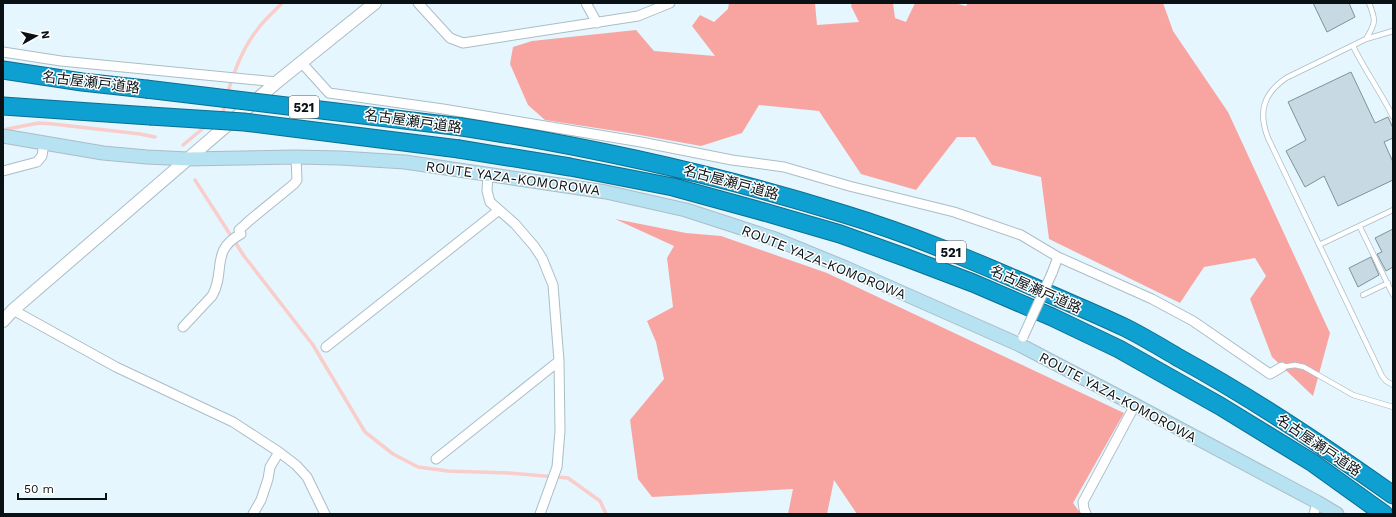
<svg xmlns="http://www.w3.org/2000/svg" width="1396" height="517" font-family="'Work Sans','Noto Sans JP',sans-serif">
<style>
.forest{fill:#f8a5a1}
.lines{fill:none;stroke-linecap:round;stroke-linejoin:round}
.stream{stroke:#f8cdca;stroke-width:3.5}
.building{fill:#c7dae4;stroke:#7f919a}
.service-casing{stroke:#aabdc6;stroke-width:6}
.minor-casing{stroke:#aabdc6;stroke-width:11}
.tertiary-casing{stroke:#aabdc6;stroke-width:14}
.secondary-casing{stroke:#aabdc6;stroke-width:15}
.motorway-casing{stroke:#0d6e8e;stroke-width:19}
.service{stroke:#fff;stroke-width:4.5}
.minor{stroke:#fff;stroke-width:9}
.tertiary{stroke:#fff;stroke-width:12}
.secondary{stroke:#b7e2f1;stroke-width:13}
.motorway{stroke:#0ea0d0;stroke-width:17}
.minor-bridge-casing{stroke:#aabdc6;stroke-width:11;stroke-linecap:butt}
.motorway-bridge-casing{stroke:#0d6e8e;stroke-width:19;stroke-linecap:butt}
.minor-bridge{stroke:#fff;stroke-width:9}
.motorway-bridge{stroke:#0ea0d0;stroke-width:17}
.labels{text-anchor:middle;stroke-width:3;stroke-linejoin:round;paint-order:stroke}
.shield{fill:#fff;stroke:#54585a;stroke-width:1}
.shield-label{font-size:13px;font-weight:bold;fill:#0a1114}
.street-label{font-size:14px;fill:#0a1114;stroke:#fff}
</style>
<rect width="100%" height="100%" fill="#e6f6fe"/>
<path class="forest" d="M729 3H815L817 25 859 22 851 6 852 3H893L895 18 906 22 915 3H954L966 6 968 3H1163L1173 31 1228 112 1330 333 1313 396 1272 357 1250 299 1266 276 1255 258 1204 267 1180 303 1049 239 1041 177 992 165 975 137H957L916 190 861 174 819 111 759 105 742 133 701 146 629 133 545 120 528 105 510 64 513 47 532 41 636 30 654 51 715 56 692 26 700 15 714 22 728 9Z
M615 219 686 233 721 236 827 273 1124 413 1073 503 1081 514H857L834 480 827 514H788L793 489 652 497 638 479 630 420 664 379 656 342 647 321 673 307 667 258 674 246Z"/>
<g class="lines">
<path class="stream" d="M227 95C234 72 242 49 257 30 264 20 274 12 282 3
M220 115 223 112 225 103
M7 129 39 123 53 124 140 134 155 137
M183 145 207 125
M195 180 244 256 313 345 365 432 393 454 418 467 448 471 509 473 568 478 600 501 606 514"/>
</g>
<path class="building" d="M1313 3H1349L1355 17 1327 32Z
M1351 72 1375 123 1388 117 1393 128V138L1384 142 1393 162V180L1338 206 1324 176 1305 187 1286 151 1306 140 1288 102Z
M1393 229V267L1386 271 1377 254 1382 252 1375 238Z
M1371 257 1379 275 1358 287 1349 268Z"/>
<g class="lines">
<defs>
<path id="service" d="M1393 31 1366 39 1286 78C1263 94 1258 112 1268 138L1382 376 1386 381 1393 385
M1366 39C1376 23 1376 20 1369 3
M1353 46C1365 71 1381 92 1393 117
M1360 227 1393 295
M1319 245 1393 210
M1363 295 1388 283
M1282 367 1295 365 1304 367 1353 395 1393 407"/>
<path id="minor" d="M418 3 450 38 463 43 638 16 670 3
M586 3 597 23
M3 52 61 61 277 82
M301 62 329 93 443 109 641 142 732 160 784 167 849 186 954 212 1021 235 1058 257 1052 273
M3 171 37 162 42 156 44 143
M488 174 487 191 490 202 515 224 534 246 542 258 553 285 559 361 560 431 557 467 540 514
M1058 257 1152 299 1193 321 1270 374 1282 367
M13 310 116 367 233 422 279 452 296 465 307 477 325 514
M183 327 212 296C226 272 210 250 241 234L239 230 250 220 294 184 297 180 296 157
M326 347 499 210
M436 459 559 361
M253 514 261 500 268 479 270 467 279 452
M1086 514 1084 509 1083 502 1135 405
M1314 514 1317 502"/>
<path id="tertiary" d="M3 321 13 310 277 82 375 3"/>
<path id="secondary" d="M3 136 103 153 147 157 188 159 296 157 340 158 405 162 606 192 686 210 775 239 846 268 1020 345 1135 405 1317 502 1337 514"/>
<path id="motorway" d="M3 70 82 82 146 89
M3 106 150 116
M462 127C591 147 719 175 844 214 910 234 974 261 1038 289 1067 302 1097 314 1126 328 1144 337 1162 348 1179 358 1254 399 1324 446 1393 495
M459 149 570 167 673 187 757 210 840 234 907 258 973 283 1052 317 1119 349 1220 406 1313 463 1384 514"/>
</defs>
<use href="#service" class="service-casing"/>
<use href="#minor" class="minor-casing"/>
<use href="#tertiary" class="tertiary-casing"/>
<use href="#secondary" class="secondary-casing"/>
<use href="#motorway" class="motorway-casing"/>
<use href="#service" class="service"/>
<use href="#minor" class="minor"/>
<use href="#tertiary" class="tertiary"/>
<use href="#secondary" class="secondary"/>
<use href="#motorway" class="motorway"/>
<defs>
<path id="minor-bridge" d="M1023 337 1052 273"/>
<path id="motorway-bridge" d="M146 89 462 127
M150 116 244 122 459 149"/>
</defs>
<use href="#minor-bridge" class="minor-bridge-casing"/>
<use href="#motorway-bridge" class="motorway-bridge-casing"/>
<use href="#minor-bridge" class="minor-bridge"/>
<use href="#motorway-bridge" class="motorway-bridge"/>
</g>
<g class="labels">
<g class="shield">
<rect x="289" y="96" width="30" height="22" rx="3"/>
<rect x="936" y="241" width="30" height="22" rx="3"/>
</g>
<g class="shield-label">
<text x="304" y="112">521</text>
<text x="951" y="257">521</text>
</g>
<g class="street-label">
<text transform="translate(91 82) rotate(7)" y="5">名古屋瀬戸道路</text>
<text transform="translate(413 121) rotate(8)" y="5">名古屋瀬戸道路</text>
<text transform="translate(513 178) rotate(8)" y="5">ROUTE YAZA-KOMOROWA</text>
<text transform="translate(731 182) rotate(15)" y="5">名古屋瀬戸道路</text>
<text transform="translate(824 262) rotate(22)" y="5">ROUTE YAZA-KOMOROWA</text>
<text transform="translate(1036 289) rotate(24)" y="5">名古屋瀬戸道路</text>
<text transform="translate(1118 397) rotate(28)" y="5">ROUTE YAZA-KOMOROWA</text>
<text transform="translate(1319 445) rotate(34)" y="5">名古屋瀬戸道路</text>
</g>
</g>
<rect width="1396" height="517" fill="none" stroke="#0a1114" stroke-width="8"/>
<g transform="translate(36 36) rotate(82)" stroke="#ffffff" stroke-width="3" paint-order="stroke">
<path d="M0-3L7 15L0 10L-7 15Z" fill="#0a1114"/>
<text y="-6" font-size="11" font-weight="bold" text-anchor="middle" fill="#0a1114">N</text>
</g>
<path d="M18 493v6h88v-6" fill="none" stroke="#0a1114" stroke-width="2"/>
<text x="24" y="493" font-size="12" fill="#0a1114" stroke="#ffffff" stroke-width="3" paint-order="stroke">50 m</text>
</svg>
